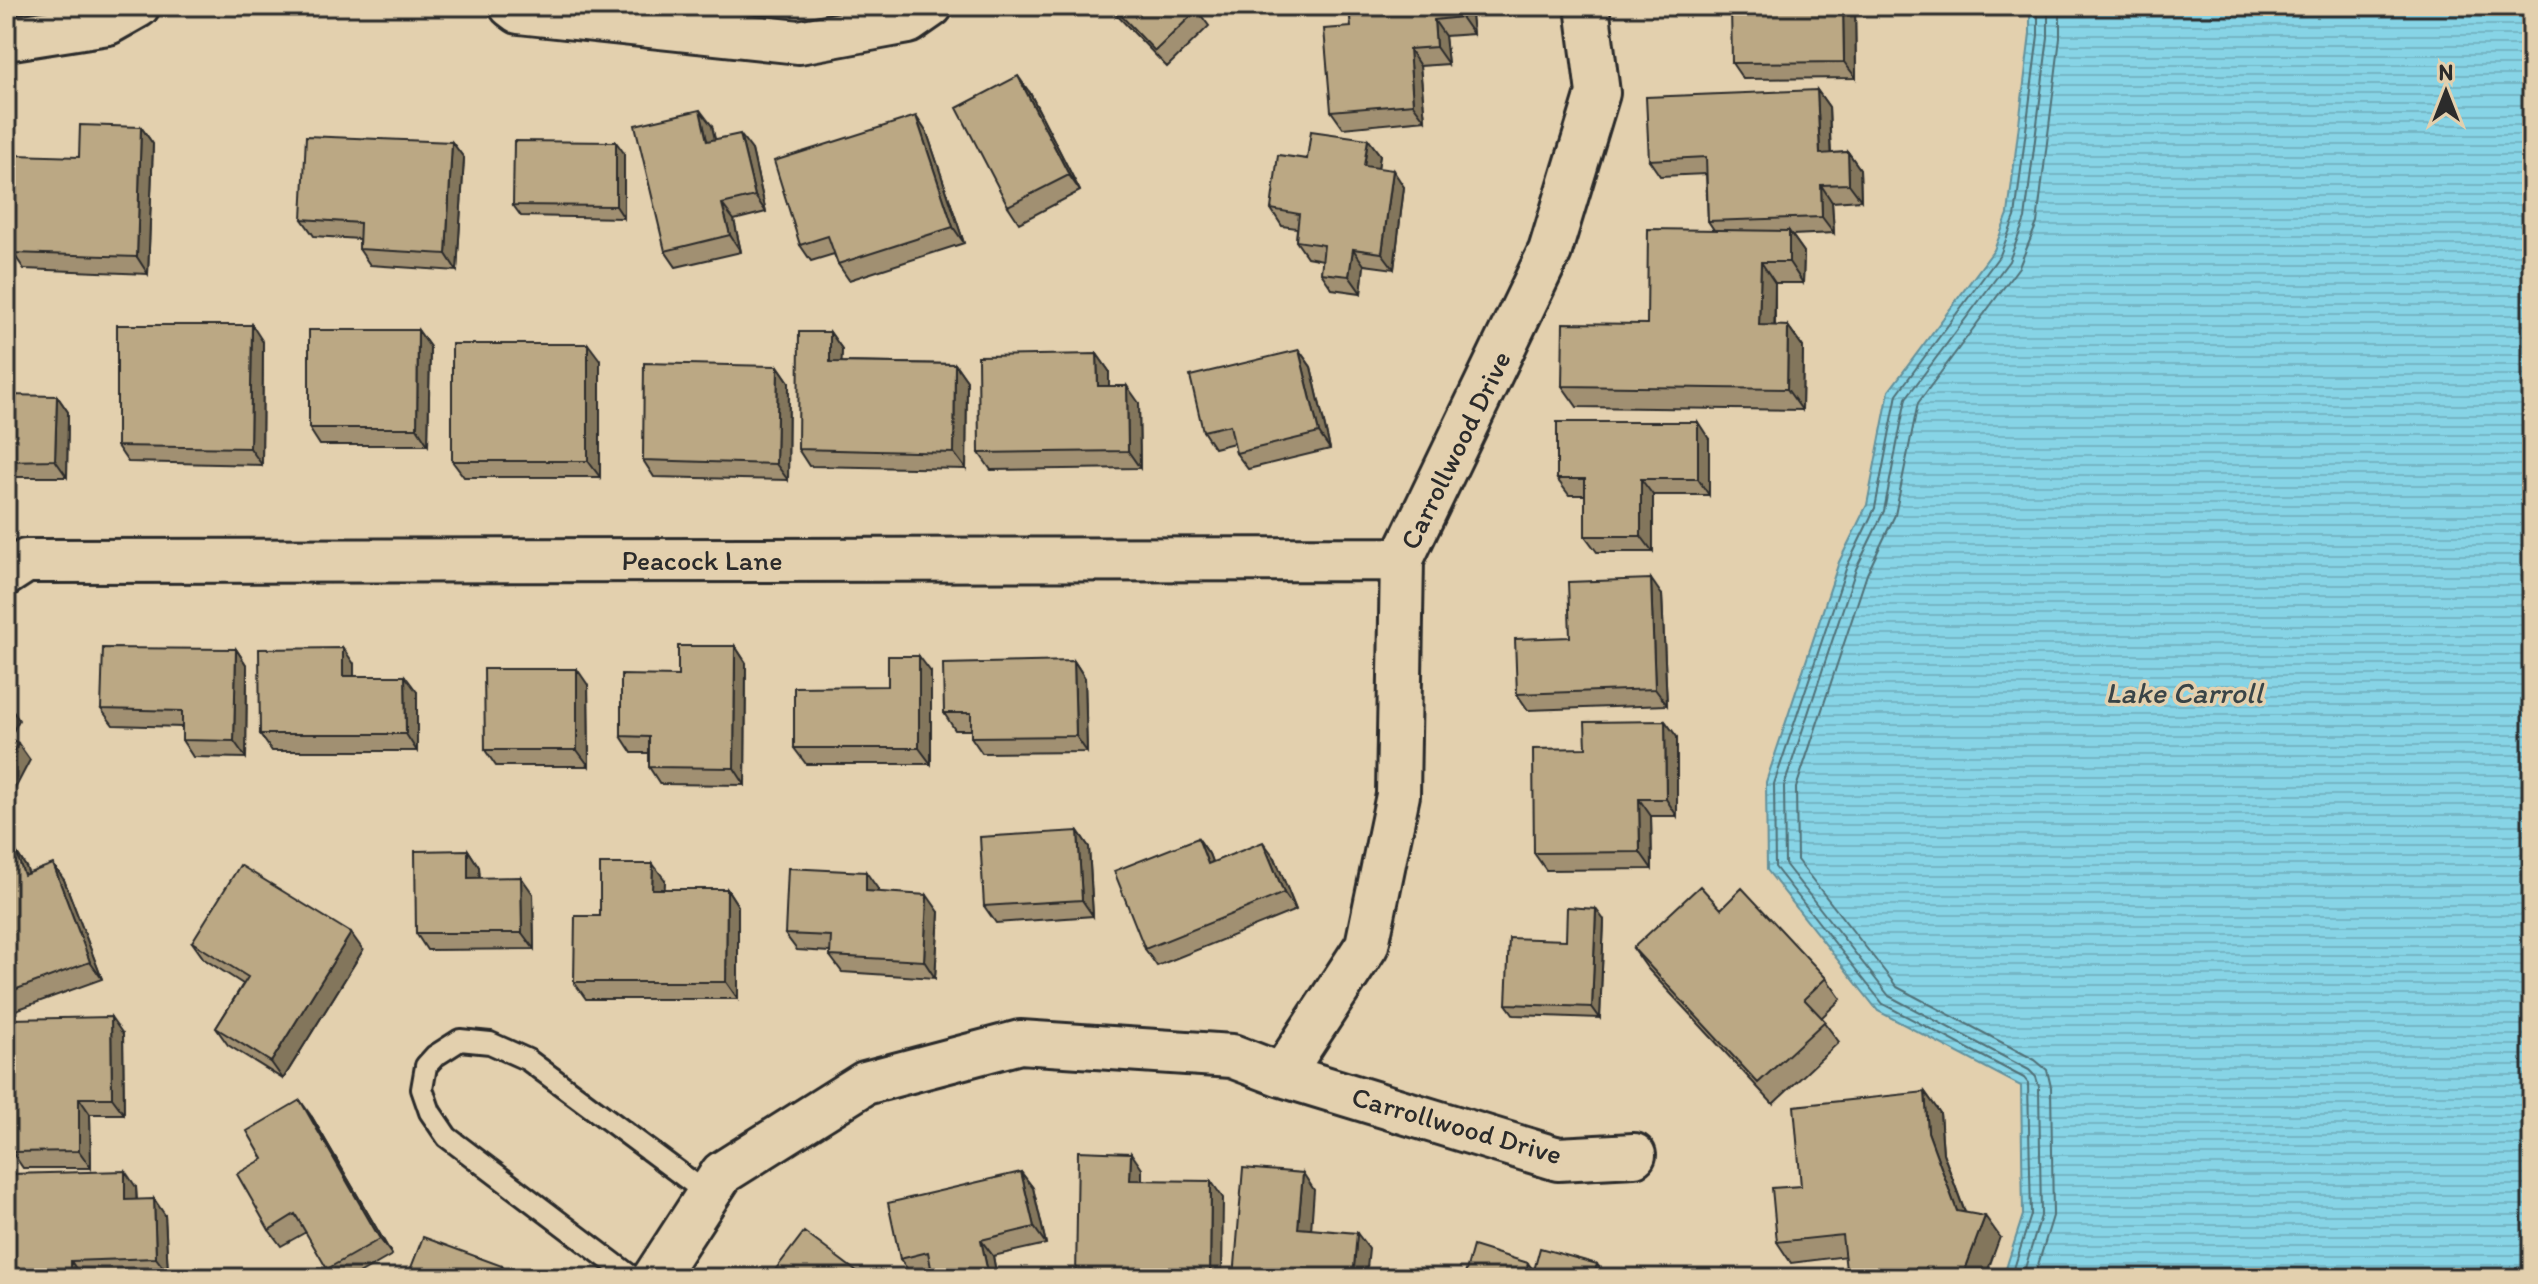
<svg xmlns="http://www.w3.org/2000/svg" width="2538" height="1284" font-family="Itim,sans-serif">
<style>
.water{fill:url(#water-rules);stroke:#62909b;stroke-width:2}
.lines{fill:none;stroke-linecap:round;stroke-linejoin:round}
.shore{stroke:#506f76;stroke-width:2}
.lane-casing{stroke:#2b2b2b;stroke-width:26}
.street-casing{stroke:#2b2b2b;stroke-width:48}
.lane{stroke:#e3d0ae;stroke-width:20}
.street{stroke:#e3d0ae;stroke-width:42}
.wall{fill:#a19072;stroke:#2b2b2b;stroke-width:2}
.shaded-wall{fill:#83765c;stroke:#2b2b2b;stroke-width:2}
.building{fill:#bba884;stroke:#2b2b2b;stroke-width:2}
.labels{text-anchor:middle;stroke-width:7;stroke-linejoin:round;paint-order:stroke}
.street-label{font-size:28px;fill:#2b2b2b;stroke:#e3d0ae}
.water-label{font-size:30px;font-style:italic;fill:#394447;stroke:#e3d0ae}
</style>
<defs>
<pattern id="water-rules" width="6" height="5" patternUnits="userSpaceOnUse" patternTransform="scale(2)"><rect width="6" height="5" fill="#87d4e6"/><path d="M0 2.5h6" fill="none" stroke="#75b6c5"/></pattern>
</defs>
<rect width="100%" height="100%" fill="#e3d0ae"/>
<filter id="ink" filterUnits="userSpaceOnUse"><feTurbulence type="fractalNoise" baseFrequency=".0125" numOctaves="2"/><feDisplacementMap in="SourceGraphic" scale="16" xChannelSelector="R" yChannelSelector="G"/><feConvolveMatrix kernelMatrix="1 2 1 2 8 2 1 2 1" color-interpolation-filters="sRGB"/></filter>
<g filter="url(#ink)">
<path class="water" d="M2030 6H2532V1278H2003L2023 1215 2021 1086 1878 1011 1767 870 1766 782 1839 562 1867 505 1889 391 1994 250 2008 214 2030 34Z"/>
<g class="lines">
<path class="shore" d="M2011 1278 2031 1215 2028 1083 2024 1078 1883 1004 1775 867 1774 784 1847 566 1875 508 1897 394 2000 255 2015 217 2038 35V6
M2022 1278 2041 1216 2039 1087 2036 1077 2029 1070 1889 996 1785 864 1784 786 1856 569 1884 511 1906 398 2009 261 2025 219 2048 37V6
M2034 1278 2053 1216 2051 1087 2047 1070 2035 1060 1897 987 1797 860 1796 788 1867 574 1895 515 1918 403 2019 267 2037 223 2060 38V6"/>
<defs>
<path id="lane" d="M633 1278 447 1137 430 1112 422 1089 426 1066 435 1056 460 1040 490 1043 528 1060 709 1195"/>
<path id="street" d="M511 6 519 12 799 42 908 22 931 6
M6 39 108 23 138 6
M6 574 26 561 1402 559
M1282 1075 1558 1159 1634 1155
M654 1278 722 1173 865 1083 1020 1042 1232 1056 1282 1075 1367 945 1398 795 1402 559 1550 251 1598 93 1587 6"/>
</defs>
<use href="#lane" class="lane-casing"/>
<use href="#street" class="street-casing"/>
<use href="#lane" class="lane"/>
<use href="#street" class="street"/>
</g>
<path class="wall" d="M1108 6H1194L1209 26 1167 67Z
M1349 6H1470L1473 34 1445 36 1448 64 1420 66 1425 120 1343 128 1331 111 1351 27Z
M1855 6 1856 78 1743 79 1732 63Z
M1817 90 1829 107 1831 153 1848 152 1860 169 1861 200 1832 202 1834 233 1792 235 1804 252 1803 283H1775V326H1788L1803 347 1802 410 1577 407 1562 386 1647 324 1714 230 1708 221 1706 174 1660 176 1649 160Z
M1030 93 1080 191 1019 223 1008 206Z
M712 126 715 140 752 150 766 212 734 220 741 252 676 267 665 251Z
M141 127 153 144 148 274 24 269 13 253 79 157Z
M927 133 964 243 849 280 838 264 834 254 811 261 800 245Z
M1368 139 1380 155 1378 168 1404 187 1394 269 1364 265 1361 293 1332 289 1321 273 1323 260 1307 257 1296 241 1297 228 1282 226 1271 209 1307 159Z
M452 142 464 158 457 271 370 265 359 249V239L314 236 302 219Z
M624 153V218L521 216 513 205Z
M418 330 430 347 428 445H320L309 428Z
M830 332 842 349 841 362 955 364 967 381 966 469 809 466 798 449Z
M263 342 262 465 128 462 117 446Z
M1299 350 1311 367 1330 449 1248 469 1236 453 1234 443 1214 448 1203 431Z
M1097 354 1109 371V386L1139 403 1140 468 991 470 979 453Z
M600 360V477H464L452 461Z
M778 366 789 382 788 480 654 477 643 460Z
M6 376 10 381V396H57L68 412 67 477H6Z
M1709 439V495H1653V552H1597L1585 536V495H1569L1557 479Z
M1662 595 1667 705 1528 710 1517 694 1570 637Z
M735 646 746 663 745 785 660 784 649 767V753H632L621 736 678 676Z
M236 649 247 666 246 758 193 757 182 740V727L113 725 101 709Z
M1074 661 1085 678 1087 752 982 753 971 737V730H955L944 713Z
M354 664V676L417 692V751H272L260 734Z
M931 672V764H806L794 748 888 686Z
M588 685 589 766H496L485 750Z
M1665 721 1677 737V816H1651L1652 869 1546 870 1534 853 1586 748Z
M1078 831 1089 847 1093 916 996 923 984 906Z
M1198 838 1209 854 1212 862 1275 858 1296 910 1157 966 1145 949Z
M15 850 26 867 28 873 64 880 102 979 13 1011 6 1001V853Z
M468 850 479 867 480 878 533 894 534 949 427 950 416 933Z
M665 880 664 889H727L738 906V999H586L574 982 600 916Z
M878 889V892L939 912 935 978 842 972 830 956V952L797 950 785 934Z
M1721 909 1826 978 1841 999 1821 1018 1839 1042 1773 1104 1648 969 1633 948Z
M1604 920 1600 1018 1514 1015 1506 1004 1566 940Z
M192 942 363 950 283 1079 228 1045 216 1028 243 984 204 959Z
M123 1034 124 1114H90L91 1168H23L12 1152Z
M1925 1092 1940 1113 1943 1153 1965 1212 2000 1237 1791 1263 1777 1242 1801 1186Z
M312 1117 392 1255 352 1278H334L306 1232 281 1246 269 1230 263 1159Z
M1021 1172 1033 1188 1046 1244 993 1256 997 1278H933L931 1271 912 1275 900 1259Z
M136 1187 137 1200 165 1215 168 1274 82 1278H14Z"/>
<path class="shaded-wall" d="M1460 6H1470L1473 34 1461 17Z
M1843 6H1855L1856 78 1844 62Z
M1434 20 1445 36 1448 64 1436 47Z
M1409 49 1420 66 1425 120 1413 104Z
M1018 76 1030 93 1080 191 1069 175Z
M1817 90 1829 107 1831 170 1820 154Z
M700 110 712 126 719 158 707 141Z
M916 116 927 133 964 243 953 227Z
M141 127 153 144 148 274 137 257Z
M740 134 752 150 766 212 755 196Z
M1368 139 1380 155 1376 183 1364 166Z
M452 142 464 158 457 271 446 254Z
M616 142 624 153V218L616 206Z
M1848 152 1860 169 1861 200 1849 184Z
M1393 170 1404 187 1394 269 1382 253Z
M1821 185 1832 202 1834 233 1822 217Z
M722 204 734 220 741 252 730 235Z
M1789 231 1804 252 1803 283 1789 262Z
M1353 249 1364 265 1361 293 1349 276Z
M1761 262 1775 283 1774 346 1759 325Z
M252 325 263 342 262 465 250 448Z
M1788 326 1803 347 1802 410 1787 389Z
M418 330 430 347 428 445 417 428Z
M830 332 842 349 841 378 830 362Z
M588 344 600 360V477L588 461Z
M1299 350 1311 367 1330 449 1319 433Z
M1097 354 1109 371V403L1098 386Z
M955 364 967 381 966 469 954 453Z
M778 366 789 382 788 480 776 464Z
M6 376 10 381V412L6 407Z
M1127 386 1139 403 1140 468 1128 451Z
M57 396 68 412 67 477 55 460Z
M1698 422 1709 439V495L1698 479Z
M1641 479 1653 495V552L1641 536Z
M1651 579 1662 595 1667 705 1655 689Z
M735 646 746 663 745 785 734 768Z
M343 648 354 664V693L343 676Z
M236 649 247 666 246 758 234 741Z
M919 656 931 672V764L919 748Z
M1074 661 1085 678 1087 752 1076 736Z
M577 669 588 685 589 766 577 750Z
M405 676 417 692V751L406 734Z
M8 704 19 720 6 745V707Z
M1665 721 1677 737V816L1666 799Z
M18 743 30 760 6 806V767Z
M1639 799 1651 816 1652 869 1640 852Z
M1078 831 1089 847 1093 916 1082 900Z
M1198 838 1209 854 1219 880 1208 864Z
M1263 842 1275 858 1296 910 1284 893Z
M15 850 26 867 35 891 24 875Z
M468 850 479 867 480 894 468 878Z
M53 864 64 880 102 979 90 962Z
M653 864 665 880 664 905 652 889Z
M866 872 878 889 877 908 866 891Z
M521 877 533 894 534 949 522 933Z
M727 889 738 906V999L726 982Z
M927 895 939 912 935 978 924 961Z
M1596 909 1604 920 1600 1018 1592 1007Z
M351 933 363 950 283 1079 271 1062Z
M111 1017 123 1034 124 1114 112 1098Z
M1925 1092 1940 1113 1943 1153 1972 1232 1957 1211 1928 1132Z
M79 1098 90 1114 91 1168 79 1151Z
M300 1100 312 1117 392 1255 380 1239Z
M1131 1153 1142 1169V1196L1130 1180Z
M125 1171 136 1187 137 1217 125 1200Z
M1021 1172 1033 1188 1046 1244 1034 1227Z
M1303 1173 1314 1190 1310 1244 1298 1228Z
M1211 1181 1223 1198 1222 1278H1210Z
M154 1199 165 1215 168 1274 156 1258Z
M1985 1216 2000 1237 1985 1278H1962Z
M1357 1233 1369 1249 1366 1278H1353Z
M981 1240 993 1256 997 1278H994L987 1268Z
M71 1261 82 1278H71Z
M1528 1263 1539 1278H1524Z
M1597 1264 1607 1278H1593Z
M502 1266 511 1278H497Z"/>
<path class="building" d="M1112 6H1194L1198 9 1155 51Z
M1349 6H1460L1461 17 1434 20 1436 47 1409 49 1413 104 1331 111 1324 29 1351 27Z
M1731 6H1843L1844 62 1732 63Z
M1018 76 1069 175 1008 206 957 108Z
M1817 90 1820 154 1848 152 1849 184 1821 185 1822 217 1708 221 1706 157 1649 160 1646 97Z
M700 110 707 141 740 134 755 196 722 204 730 235 665 251 635 125Z
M916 116 953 227 838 264 828 236 800 245 774 161Z
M80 125 141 127 137 257 13 253 16 155 79 157Z
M1311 131 1368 139 1364 166 1393 170 1382 253 1353 249 1349 276 1321 273 1324 245 1296 241 1299 214 1271 209 1278 155 1307 159Z
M306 136 452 142 446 254 359 249 360 223 302 219Z
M514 141 616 142V206L513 205Z
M1648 229 1789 231V262H1761L1759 325 1788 326 1787 389 1562 386 1563 323 1647 324Z
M117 325H252L250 448 117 446Z
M309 330H418L417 428H309Z
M799 332H830V362L955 364 954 453 798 449Z
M452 344H588V461H452Z
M1299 350 1319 433 1236 453 1230 425 1203 431 1190 376Z
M1097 354 1098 386H1127L1128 451 979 453 978 356Z
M644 363 778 366 776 464 643 460Z
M6 395 57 396 55 460 6 461Z
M1557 422H1698V479H1641V536H1585V479H1557Z
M1651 579 1655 689 1517 694 1515 639 1570 637 1568 582Z
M678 646H735L734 768 649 767V737L621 736V675L678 676Z
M103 648 236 649 234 741 182 740V711L101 709Z
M343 648V676H405L406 734H260L259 649Z
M888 656H919V748H794V687L888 686Z
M1074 661 1076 736 971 737V713H944L943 664Z
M484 669H577V750H485Z
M1665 721 1666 799H1639L1640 852 1534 853 1533 749 1586 748 1585 722Z
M6 737 18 743 6 767Z
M1078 831 1082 900 984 906 980 837Z
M1198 838 1208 864 1263 842 1284 893 1145 949 1114 871Z
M15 850 24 875 53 864 90 962 6 993V853Z
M468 850V878L521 877 522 933H416L415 851Z
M600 864H653L652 889H727L726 982H574L575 916H600Z
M240 865 351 933 271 1062 216 1028 248 977 192 942Z
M788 868 866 872V891L927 895 924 961 830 956 831 936 785 934Z
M1700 886 1721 909 1742 888 1826 978 1804 999 1825 1021 1758 1083 1633 948Z
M1567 907 1596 909 1592 1007 1506 1004 1509 938 1566 940Z
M111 1017 112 1098H79V1151L12 1152 10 1019Z
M1925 1092 1928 1132 1957 1211 1985 1216 1962 1278H1847L1842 1235 1777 1242 1772 1188 1801 1186 1794 1106Z
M300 1100 380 1239 327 1269 295 1214 269 1230 237 1174 263 1159 247 1131Z
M1078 1151 1131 1153 1130 1180 1211 1181 1210 1278H1076Z
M1243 1168 1303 1173 1298 1228 1357 1233 1353 1278H1234Z
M125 1171V1200L154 1199 156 1258 71 1261V1278H14L11 1174Z
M1021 1172 1034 1227 981 1240 987 1268 944 1278H933L928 1252 900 1259 888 1203Z
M804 1232 865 1278H769Z
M423 1237 502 1266 497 1278H407Z
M1473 1246 1528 1263 1524 1278H1464Z
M1540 1248 1597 1264 1593 1278H1532Z"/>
</g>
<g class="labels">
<g class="street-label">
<text transform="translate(1455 450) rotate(-64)" y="10">Carrollwood Drive</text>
<text x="702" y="570">Peacock Lane</text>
<text transform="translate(1457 1125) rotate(16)" y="10">Carrollwood Drive</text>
</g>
<g class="water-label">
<text x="2184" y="703">Lake Carroll</text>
</g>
</g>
<rect width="2538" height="1284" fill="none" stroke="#e3d0ae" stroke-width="32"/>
<rect x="16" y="16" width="2506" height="1252" fill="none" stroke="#2b2b2b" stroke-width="3" filter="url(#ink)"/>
<g transform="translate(2446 92)" stroke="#e3d0ae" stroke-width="6" paint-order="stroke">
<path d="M0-6L14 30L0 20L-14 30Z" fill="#2b2b2b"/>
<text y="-12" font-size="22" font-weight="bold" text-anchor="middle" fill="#2b2b2b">N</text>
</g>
</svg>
